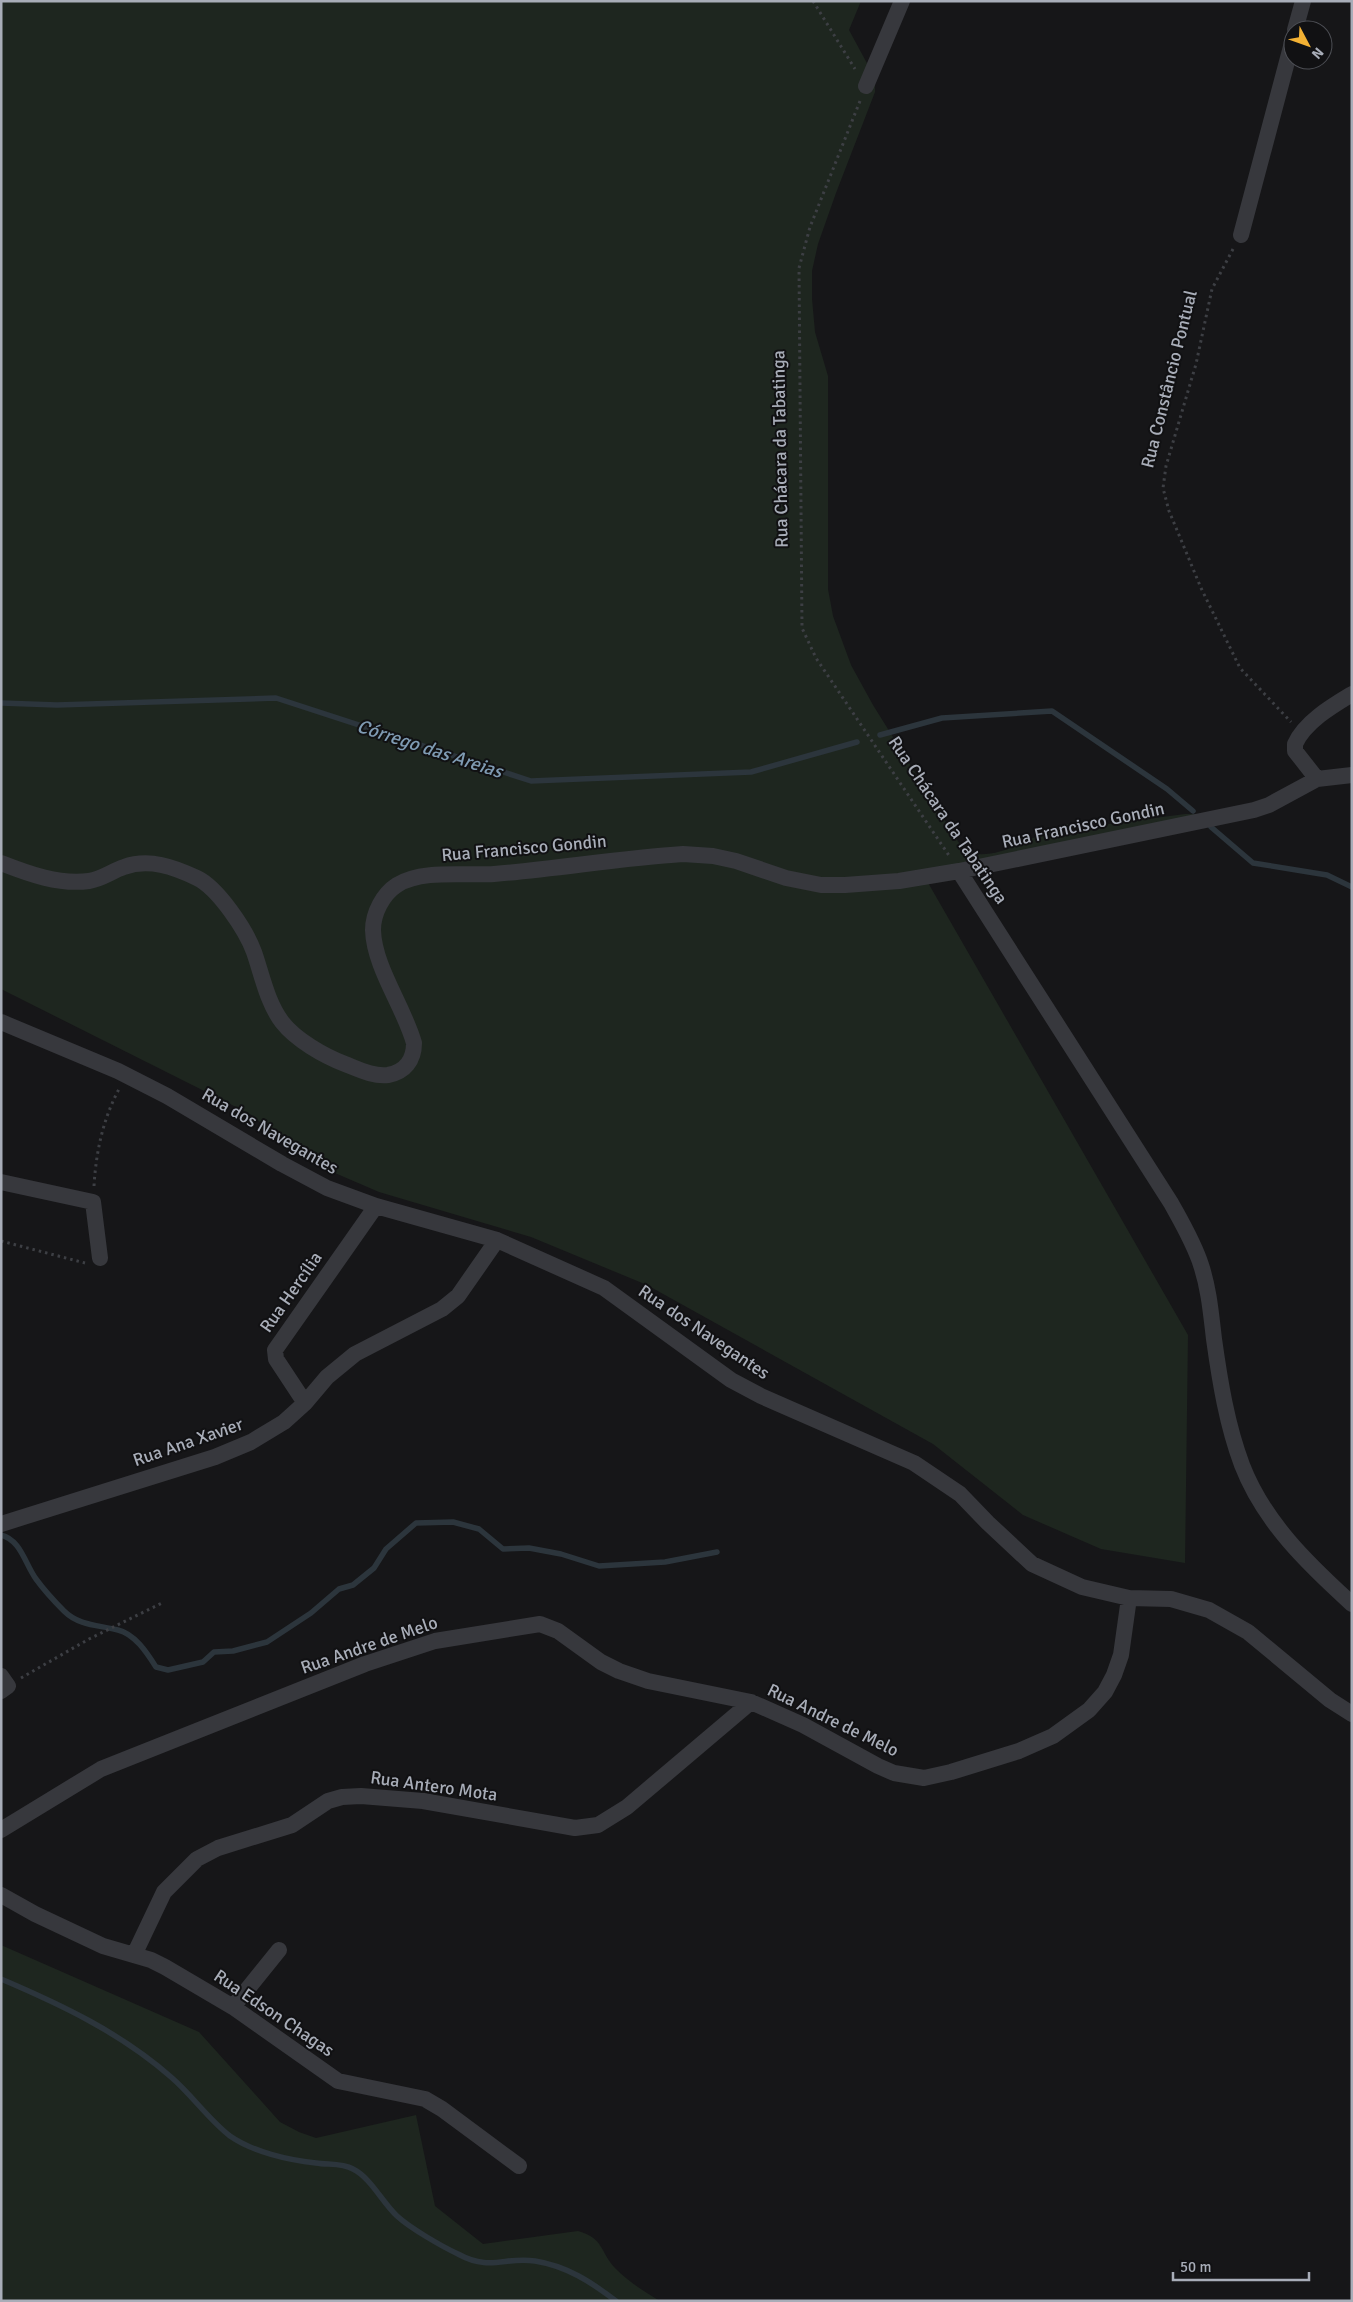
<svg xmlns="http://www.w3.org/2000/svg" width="1353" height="2302" font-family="Signika,sans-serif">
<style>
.green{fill:#1e261f}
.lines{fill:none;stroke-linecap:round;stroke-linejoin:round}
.stream{stroke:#2c353c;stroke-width:5.5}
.path{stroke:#3d3f44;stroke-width:3;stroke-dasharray:2.5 4;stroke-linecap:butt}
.minor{stroke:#37383d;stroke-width:16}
.labels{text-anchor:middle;stroke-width:4;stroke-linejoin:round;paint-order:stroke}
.street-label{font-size:18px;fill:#a8adb8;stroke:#111113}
.water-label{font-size:19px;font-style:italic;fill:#7f9bb3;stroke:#111113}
</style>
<rect width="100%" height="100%" fill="#161618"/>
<path class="green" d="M1 1H861L849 30 875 78V92L836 193 818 244 812 271V299L815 332 828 376V589L833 616 851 665 873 705 964 851C1000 865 1039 829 1072 823L1079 828 1185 814H1211L923 874 1188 1335 1185 1563 1101 1549 1023 1515 933 1444 647 1285 531 1237 379 1192 314 1164 250 1114 1 989Z
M1 1945 199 2032 280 2122 299 2132 316 2138 416 2115 435 2206 483 2244 578 2231C604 2238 600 2252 615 2268 629 2282 643 2291 660 2301H1Z"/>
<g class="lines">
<path class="stream" d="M1 703 57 705 276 698 531 781 751 772 857 742
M880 735 942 718 1052 711 1167 789 1193 811
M1211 827 1253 863 1327 875 1352 887
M1 1535C21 1540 25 1564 36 1579 44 1590 54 1601 64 1611 79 1626 99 1625 118 1630 135 1634 147 1653 156 1667L168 1670 203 1662 214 1652 233 1651 267 1642 311 1613 339 1589 353 1585 374 1568 386 1549 416 1523 453 1522 479 1529 503 1549 529 1548 561 1554 599 1566 665 1562 717 1552
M1 1979C62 2005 121 2033 171 2077 192 2095 208 2119 230 2136 253 2152 288 2160 316 2163 328 2165 342 2163 353 2169 371 2178 382 2202 397 2216 410 2228 441 2246 458 2254 491 2272 505 2256 535 2261 567 2266 591 2282 616 2301"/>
<path class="path" d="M813 1 855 69
M860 101 810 227 799 268 802 628 816 658 950 857
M1233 249 1212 289 1196 364 1166 466 1163 488 1169 511 1201 588 1240 668 1291 722
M94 1186C96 1152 103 1119 119 1089
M1 1241 85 1263
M21 1678 89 1639 162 1603"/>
<path class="minor" d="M1295 30 1303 1
M866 86 902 1
M1241 235 1293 39
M1317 779 1295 751V744C1305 722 1332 706 1352 694
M1 863C29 874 59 885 89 881 102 879 112 871 124 867 149 858 174 867 197 878 218 888 246 930 254 952 262 975 267 1002 282 1022 296 1040 324 1056 345 1064 358 1069 374 1077 388 1075 405 1072 414 1060 414 1043 404 1007 374 967 373 930 373 913 383 894 397 885 422 869 466 876 494 874 557 869 620 858 683 854L713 856 736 861 786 878 821 885H845L899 881 959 871 1254 810 1269 805 1317 779 1352 775
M959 871 1171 1203C1182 1223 1194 1243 1201 1265 1209 1289 1211 1314 1214 1339 1220 1382 1227 1425 1242 1465 1264 1522 1308 1564 1352 1604
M1 1022 118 1071 167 1096 282 1164 327 1188 376 1206 497 1240 604 1288 731 1380 761 1396 914 1463 960 1494 988 1523 1032 1564 1082 1587 1129 1598 1171 1599 1209 1610 1248 1632 1330 1700 1352 1714
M1 1182 93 1202 100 1258
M305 1403 276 1359 275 1350 376 1206
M1 1524 215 1457 251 1442 284 1422 305 1403 327 1377 355 1354 442 1309 458 1296 497 1240
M1 1676 8 1686 1 1691
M1 1830 101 1769 365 1664 435 1641 540 1624 558 1631 601 1662 619 1671 648 1681 751 1702 803 1725 878 1766 894 1773 924 1778 951 1772 1019 1751 1053 1736 1089 1710 1105 1692 1114 1675 1121 1655 1129 1598
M1 1895 35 1914 103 1946 151 1960 165 1967 233 2007 338 2081 425 2099 442 2109 519 2166
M134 1955 164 1892 197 1859 218 1848 292 1825 328 1801 342 1797 361 1796 423 1801 575 1828 598 1825 627 1807 751 1702
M233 2007 279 1950"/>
</g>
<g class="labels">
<g class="street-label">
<text transform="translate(1169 379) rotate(-76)" y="6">Rua Constâncio Pontual</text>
<text transform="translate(780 449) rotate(-91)" y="6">Rua Chácara da Tabatinga</text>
<text transform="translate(948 820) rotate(56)" y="6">Rua Chácara da Tabatinga</text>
<text transform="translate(1083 825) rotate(-12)" y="6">Rua Francisco Gondin</text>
<text transform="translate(524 848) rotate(-5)" y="6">Rua Francisco Gondin</text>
<text transform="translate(270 1131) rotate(30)" y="6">Rua dos Navegantes</text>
<text transform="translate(291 1292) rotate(-55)" y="6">Rua Hercília</text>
<text transform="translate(704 1332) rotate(34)" y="6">Rua dos Navegantes</text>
<text transform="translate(188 1442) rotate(-19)" y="6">Rua Ana Xavier</text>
<text transform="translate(369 1645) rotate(-19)" y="6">Rua Andre de Melo</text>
<text transform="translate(833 1720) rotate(26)" y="6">Rua Andre de Melo</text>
<text transform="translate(434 1786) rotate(8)" y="6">Rua Antero Mota</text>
<text transform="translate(274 2013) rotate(34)" y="6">Rua Edson Chagas</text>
</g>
<g class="water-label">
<text transform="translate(430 748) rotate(18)" y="7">Córrego das Areias</text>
</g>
</g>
<rect width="1353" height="2302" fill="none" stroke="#a8adb8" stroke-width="5"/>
<g transform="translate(1308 45) rotate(131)"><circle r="24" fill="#111113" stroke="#4d4f55"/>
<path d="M0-4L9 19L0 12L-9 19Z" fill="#f2b134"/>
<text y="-8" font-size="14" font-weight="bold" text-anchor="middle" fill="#a8adb8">N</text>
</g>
<path d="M1173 2272v8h136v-8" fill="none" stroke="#a8adb8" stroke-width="2.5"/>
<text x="1180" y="2272" font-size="15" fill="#a8adb8" stroke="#111113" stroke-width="4" paint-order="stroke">50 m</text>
</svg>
